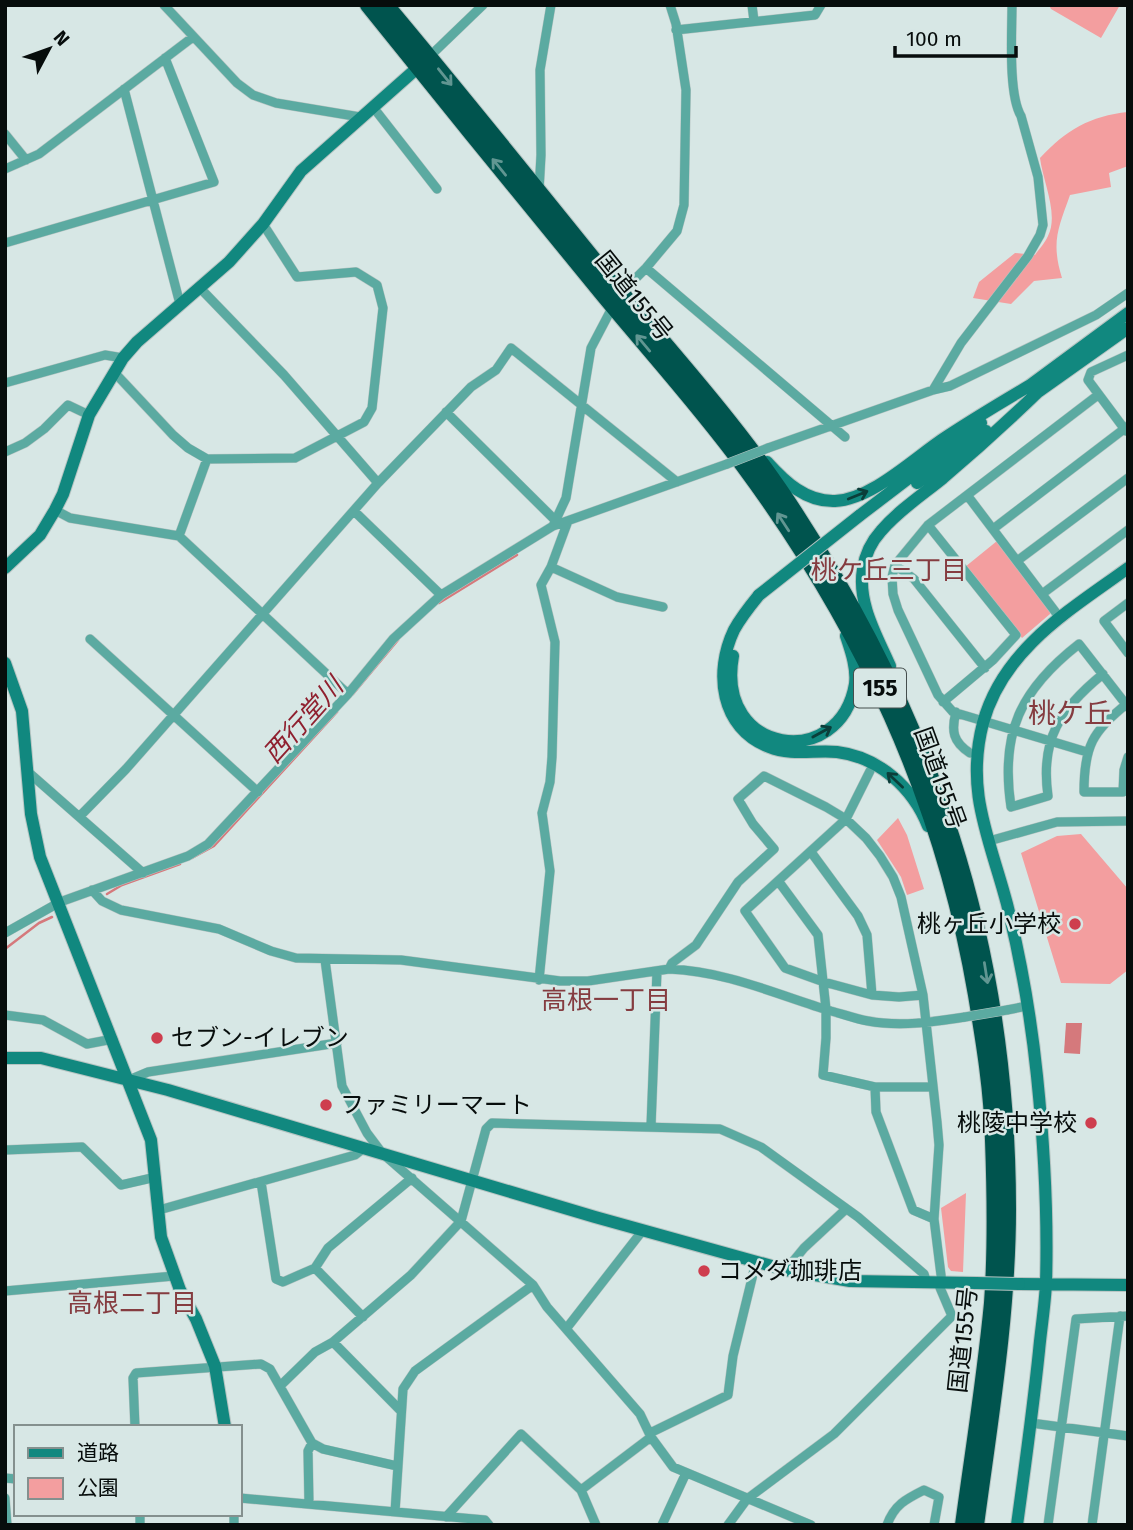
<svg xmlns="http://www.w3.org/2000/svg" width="1133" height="1530" font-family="'Fira Sans','Noto Sans JP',sans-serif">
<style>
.green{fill:#f39e9f}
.water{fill:#d5797c}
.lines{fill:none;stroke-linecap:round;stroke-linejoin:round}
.stream{stroke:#d5797c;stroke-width:2.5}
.street-casing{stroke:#b6c4c2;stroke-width:10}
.secondary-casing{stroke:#b6c4c2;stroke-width:14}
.highway-casing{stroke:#b6c4c2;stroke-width:18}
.street{stroke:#5baaa1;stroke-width:9}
.secondary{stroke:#11887f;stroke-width:12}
.highway{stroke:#00544e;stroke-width:16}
.street-bridge-casing{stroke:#b6c4c2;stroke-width:10;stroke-linecap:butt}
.secondary-bridge-casing{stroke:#b6c4c2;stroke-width:14;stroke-linecap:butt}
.street-bridge{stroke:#5baaa1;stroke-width:9}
.secondary-bridge{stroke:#11887f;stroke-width:12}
.oneway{stroke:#619692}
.oneway2{stroke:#0b3e3a}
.poi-dot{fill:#ce3e4e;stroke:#d7e7e5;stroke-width:2.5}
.labels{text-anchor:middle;stroke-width:5;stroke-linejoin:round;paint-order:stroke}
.shield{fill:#d7e7e5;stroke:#454e4d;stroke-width:2}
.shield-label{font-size:23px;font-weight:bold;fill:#070d0c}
.street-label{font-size:24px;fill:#070d0c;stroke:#d7e7e5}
.poi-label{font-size:24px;fill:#070d0c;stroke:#d7e7e5;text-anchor:start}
.neighbourhood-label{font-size:26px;fill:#853c40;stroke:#d7e7e5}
.water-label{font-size:26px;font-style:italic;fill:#8f202f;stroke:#d7e7e5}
.quarter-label{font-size:28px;fill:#853c40;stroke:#d7e7e5}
</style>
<rect width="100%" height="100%" fill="#d7e7e5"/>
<path class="green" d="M1049 5H1120L1101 38 1051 9Z
M1128 112V166L1109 173 1111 187 1070 195C1058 229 1051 242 1062 278L1034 281 1011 304 973 298 979 282 1015 253 1035 255C1039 249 1045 243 1048 236 1059 214 1043 182 1040 158 1066 130 1090 116 1128 112Z
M997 541 1050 611V614L1022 638 965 567Z
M898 818 907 835 924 889 907 895 901 877 877 840Z
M1081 834 1128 889V970L1110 984 1061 983 1021 853 1057 836Z
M966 1193 963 1272 951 1271 948 1267 941 1208Z"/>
<path class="water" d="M1066 1023H1082L1080 1054 1064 1053Z"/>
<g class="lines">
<path class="stream" d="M439 603 517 555
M353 694 398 640
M192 858 214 846 337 712
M107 894 122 885 180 864
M5 949 39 923 52 917"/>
<defs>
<path id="street" d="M164 5 237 83 253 95 276 103 360 117
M752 5 754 21
M676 30 815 15 821 5
M429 57 483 5
M124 89 180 304
M373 107 437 189
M5 134 26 160
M5 169 39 154 193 37
M539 191 541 155 540 70 551 5
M5 243 214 182 165 58
M646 268 845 437
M199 287 284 375 378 483
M620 294 646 268 677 231 684 205 686 90 676 24 670 5
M114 372 173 435 188 448 207 459 295 458 364 422 372 408 383 308 377 285 356 272 297 277 263 224
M5 383 105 355 123 358
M933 390 961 343 1028 256 1040 235 1043 225 1038 177 1021 116C1008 94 1012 32 1012 5
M446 412 555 520
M1126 431 1088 380 1091 372 1128 355
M768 448 933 390 950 386 1096 315 1128 293
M5 452 25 443 44 429 68 405 89 415
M967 495 1060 618
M55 510 70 518 179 536 348 694
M354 511 441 595
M928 525 1016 635 993 660 943 702
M553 526 566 498 591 348 613 306
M993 529 1128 426
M179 536 207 459
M1017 561 1128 478
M895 565 914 579 985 668
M551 567 617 597 663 607
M1042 594 1128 530
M1128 603 1104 621 1128 653
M90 639 258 792
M1103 674C1060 709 1040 739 1048 796L1011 807C1000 733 1020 690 1079 644L1128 707
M1128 703C1092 731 1084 747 1084 792H1123L1124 770 1128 757
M956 712C951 731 953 742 970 753
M1087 752 953 712 938 695 898 610 893 594 892 577 895 565 928 525 1098 395
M27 771 143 873
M870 771 846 819 745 911 785 968 824 982 872 995 899 997 923 995
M80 816 126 769 378 483 471 387 496 370 511 348 677 482
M989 841 1057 822 1128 821
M811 852 858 916 867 935 872 995
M779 882 818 935 826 1009V1038L823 1075 875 1087H933
M92 890 102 901 121 910 219 929 271 951 296 958 401 960 560 981H588L669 969C726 971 778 995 831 1011 843 1014 856 1019 868 1021 900 1027 933 1022 965 1017
M5 933 60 902 188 856 208 844 348 694 393 639 441 595 553 526 727 464
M325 960 342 1086 367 1133 382 1153 533 1285 547 1307 640 1414 651 1437 673 1467 811 1525
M669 969 672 963 696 945 738 882 774 849 753 824 738 799 764 776 826 807 846 819 866 838 880 856 893 877 901 897 923 995 937 1122 939 1145 934 1219 942 1283
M539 980 550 871 542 813 550 782 552 757 555 642 541 585 551 567 568 521
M1007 1010 1027 1006
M5 1015 43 1020 87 1044 113 1039
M129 1080 148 1072 337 1043
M875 1087 876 1112 913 1210 934 1219
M651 1126 657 971
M5 1150 82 1147 121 1185 156 1177
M261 1182 276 1279 283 1282 315 1268 363 1317
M159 1210 355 1155 364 1148
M315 1268 328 1248 412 1178
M786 1270 804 1248 846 1209
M5 1291 174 1276
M566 1329 643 1230
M333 1342 400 1410
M280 1386 315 1352 333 1342 411 1275 461 1221 486 1129 492 1123 720 1129 761 1147 858 1217 924 1274 927 1283
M1031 1423 1128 1436
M135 1427 133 1378 136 1373 261 1364 270 1369 312 1443 323 1449 397 1466
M650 1433 728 1395 733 1356 756 1262
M5 1478 16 1479
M581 1490 651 1437
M5 1498 7 1525
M240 1498 485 1520 489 1525
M309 1504 308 1451 312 1443
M395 1512 403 1389 415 1371 533 1285
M140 1514V1525
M234 1514V1525
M446 1517 521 1434 581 1490 596 1525
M662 1525 686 1473
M728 1525 747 1499 834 1434 952 1316 938 1283
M887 1525C894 1505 906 1499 924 1490L939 1497 934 1525
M1048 1525 1076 1319 1128 1316
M1092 1525 1120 1316"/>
<path id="secondary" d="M1029 386 1128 313
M1035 394 1128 328
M767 462C785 482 806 502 835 501 873 499 915 457 946 437 975 418 1005 400 1034 383
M917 483 986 431
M859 516 981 423
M5 568 40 535 55 510 63 494 89 415 123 358 137 342 229 262 263 224 301 171 424 62
M759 595C750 606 741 617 734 630 714 672 720 728 769 747 791 756 814 750 837 752 879 757 913 788 928 826
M733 656C715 755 840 772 855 684 857 668 851 651 846 636
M5 663 22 711 31 814 40 857 151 1140 161 1237 180 1290 196 1319 215 1366 225 1427
M890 666C877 636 857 603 863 569 865 555 872 541 881 531 899 510 922 495 943 478 976 450 1008 421 1039 391
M5 1058H41L168 1090 595 1217 786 1270 850 1281 976 1283
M1019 1284 1128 1285
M1017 1525C1025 1467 1033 1409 1039 1351 1041 1329 1045 1305 1046 1283 1048 1214 1044 1144 1037 1076 1031 1018 1021 960 1007 904 990 839 965 792 983 723 1003 649 1070 610 1128 568"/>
<path id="highway" d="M368 5C445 101 523 197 601 292 648 349 699 405 743 465 862 626 942 796 976 995 984 1043 992 1091 993 1140 995 1194 996 1249 992 1303 985 1377 973 1451 963 1525
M386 5C458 91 528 178 598 265 660 340 732 418 786 499 932 719 1008 944 1008 1209 1008 1315 990 1420 976 1525"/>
</defs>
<use href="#street" class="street-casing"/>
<use href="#secondary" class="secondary-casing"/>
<use href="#highway" class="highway-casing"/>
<use href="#street" class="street"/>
<use href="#secondary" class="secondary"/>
<use href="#highway" class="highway"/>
<defs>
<path id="street-bridge" d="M727 464 768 448
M965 1017 1007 1010"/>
<path id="secondary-bridge" d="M759 595 859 516
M976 1283 1019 1284"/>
</defs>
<use href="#street-bridge" class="street-bridge-casing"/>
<use href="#secondary-bridge" class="secondary-bridge-casing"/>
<use href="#street-bridge" class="street-bridge"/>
<use href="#secondary-bridge" class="secondary-bridge"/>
</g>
<defs><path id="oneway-shaft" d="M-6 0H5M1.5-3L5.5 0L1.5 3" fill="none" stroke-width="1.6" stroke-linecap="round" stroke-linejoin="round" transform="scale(1.75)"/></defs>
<g class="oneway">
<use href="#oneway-shaft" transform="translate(445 77) rotate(51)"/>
<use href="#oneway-shaft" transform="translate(499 167) rotate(-129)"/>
<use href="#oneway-shaft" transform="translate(643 343) rotate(-130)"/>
<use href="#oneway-shaft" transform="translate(783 522) rotate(-123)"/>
<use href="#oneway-shaft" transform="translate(986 973) rotate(81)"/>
</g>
<g class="oneway2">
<use href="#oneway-shaft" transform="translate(858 495) rotate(-22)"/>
<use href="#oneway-shaft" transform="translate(822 732) rotate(-29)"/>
<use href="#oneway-shaft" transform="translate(895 780) rotate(-137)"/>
</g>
<g class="poi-dot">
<circle cx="1075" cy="924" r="7"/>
<circle cx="157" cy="1038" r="7"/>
<circle cx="326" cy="1105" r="7"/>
<circle cx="1091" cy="1123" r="7"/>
<circle cx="704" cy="1271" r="7"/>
</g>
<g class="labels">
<rect class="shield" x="854" y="668.5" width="52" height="39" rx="5"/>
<g class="shield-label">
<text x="880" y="696">155</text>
</g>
<g class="street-label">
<text transform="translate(634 296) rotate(51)" y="8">国道155号</text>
<text transform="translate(940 778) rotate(70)" y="8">国道155号</text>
<text transform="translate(963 1340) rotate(-84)" y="8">国道155号</text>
</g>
<g class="poi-label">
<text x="1061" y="932" text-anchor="end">桃ヶ丘小学校</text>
<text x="171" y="1046">セブン-イレブン</text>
<text x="340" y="1113">ファミリーマート</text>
<text x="1077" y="1131" text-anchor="end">桃陵中学校</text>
<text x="718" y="1279">コメダ珈琲店</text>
</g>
<g class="neighbourhood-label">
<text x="889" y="579">桃ケ丘三丁目</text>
<text x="606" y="1009">高根一丁目</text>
<text x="132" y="1312">高根二丁目</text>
</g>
<g class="water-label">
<text transform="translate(303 720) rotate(-48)" y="9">西行堂川</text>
</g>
<g class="quarter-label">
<text x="1070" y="723">桃ケ丘</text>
</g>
</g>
<rect width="1133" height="1530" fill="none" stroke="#070d0c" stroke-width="14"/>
<rect x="14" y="1425" width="228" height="91" fill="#d7e7e5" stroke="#84908e" stroke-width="2"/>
<rect x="28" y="1448" width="35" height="10" fill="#11887f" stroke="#84908e" stroke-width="2"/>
<text x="77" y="1460" font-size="21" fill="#070d0c">道路</text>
<rect x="28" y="1478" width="35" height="21" fill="#f39e9f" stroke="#84908e" stroke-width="2"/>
<text x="77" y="1495" font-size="21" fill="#070d0c">公園</text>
<g transform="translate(49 49) rotate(49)" stroke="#d7e7e5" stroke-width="5" paint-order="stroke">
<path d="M0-5L12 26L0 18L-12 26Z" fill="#070d0c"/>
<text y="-10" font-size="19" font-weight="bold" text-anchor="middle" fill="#070d0c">N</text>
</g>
<path d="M895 46v10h121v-10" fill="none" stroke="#070d0c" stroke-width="3.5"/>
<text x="906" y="46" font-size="21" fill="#070d0c" stroke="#d7e7e5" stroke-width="5" paint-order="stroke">100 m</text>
</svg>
